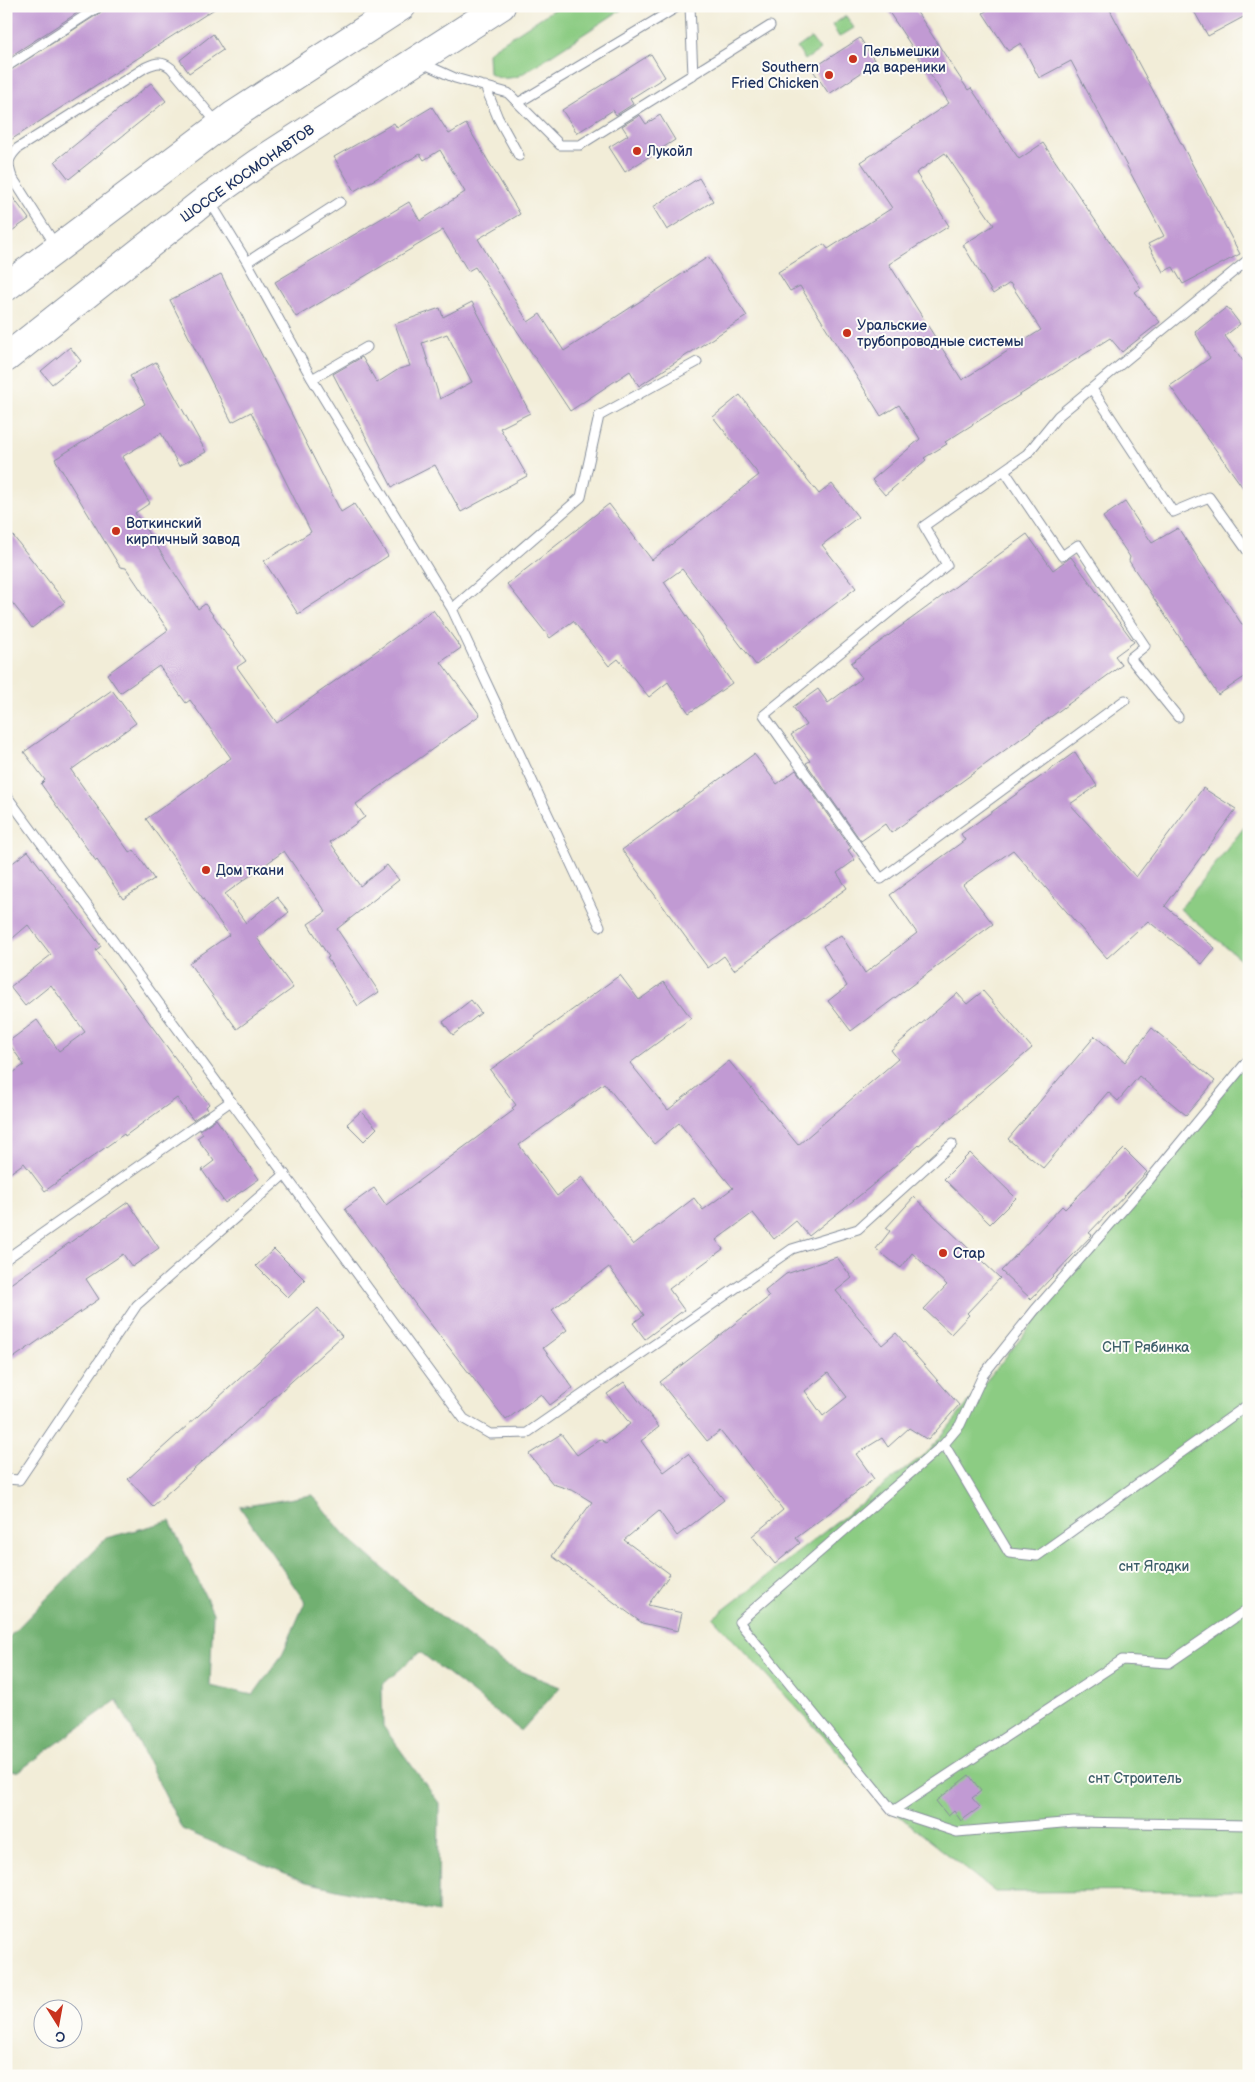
<svg xmlns="http://www.w3.org/2000/svg" width="1255" height="2082" font-family="'Balsamiq Sans',sans-serif">
<style>
.green{fill:#8ccc83;stroke:#547e70}
.forest{fill:#71b071;stroke:#467068}
.building{fill:#c19ad3;fill-rule:evenodd}
.lines{fill:none;stroke-linecap:round;stroke-linejoin:round}
.service-casing{stroke:#868e9b;stroke-width:11}
.primary-casing{stroke:#868e9b;stroke-width:30}
.service{stroke:#fff;stroke-width:9}
.primary{stroke:#fff;stroke-width:28}
.poi-dot{fill:#c8321e;stroke:#fdfcf7;stroke-width:2}
.labels{text-anchor:middle;stroke-width:4;stroke-linejoin:round;paint-order:stroke}
.poi-label{font-size:14px;fill:#1b2f5e;stroke:#fdfcf7;text-anchor:start}
.street-label{font-size:14px;fill:#1b2f5e;stroke:#fdfcf7}
.park-label{font-size:14px;fill:#3d5e69;stroke:#fdfcf7}
</style>
<rect width="100%" height="100%" fill="#fdfcf7"/>
<filter id="ink" filterUnits="userSpaceOnUse"><feTurbulence type="fractalNoise" baseFrequency=".02" numOctaves="2"/><feDisplacementMap in="SourceGraphic" scale="10" xChannelSelector="R" yChannelSelector="G"/><feConvolveMatrix kernelMatrix="1 2 1 2 8 2 1 2 1" color-interpolation-filters="sRGB"/></filter>
<filter id="wash" filterUnits="userSpaceOnUse"><feTurbulence type="fractalNoise" baseFrequency=".0096" numOctaves="4" result="noise"/><feDisplacementMap in="SourceGraphic" scale="20" xChannelSelector="R" yChannelSelector="G"/><feGaussianBlur stdDeviation="1.12" result="paint"/><feColorMatrix in="noise" values="0 0 0 0 0 0 0 0 0 0 0 0 0 0 0 0 0 1.4 0 .05"/><feComposite in="paint" operator="in"/></filter>
<g filter="url(#wash)">
<rect width="100%" height="100%" fill="#f2edd8"/>
<path class="green" d="M559 6H627L519 76C507 79 499 80 489 73L488 53 494 48Z
M846 16 854 28 839 37 832 25Z
M811 38 820 50 805 60 797 48Z
M1249 821V966L1180 909Z
M1249 1058V1891L995 1892 893 1811 713 1618 930 1450Z"/>
<path class="forest" d="M312 1495 344 1534 416 1597 504 1664 560 1687 521 1731 420 1652 382 1685 383 1726 439 1803 438 1912 306 1882 182 1829 117 1700 19 1771 6 1772V1640L106 1538 170 1521 213 1613 210 1686 253 1695 282 1655 305 1602 240 1507Z"/>
<g id="blocks">
<path class="building" d="M6 6H88L6 59Z
M106 6H219L6 143V73L103 11Z
M885 6H913L968 90 971 88 1019 159 1043 143 1141 288 1135 292 1160 322 1122 352 1110 338 945 442 947 444 924 458 926 460 885 495 872 480 920 439 899 405 881 416 800 286 790 291 778 272 824 244 828 249 892 208 861 162 949 103ZM945 153 994 225 963 245 993 294 1010 283 1041 330 962 380 889 264 949 226 916 173Z
M994 6H1108L1240 254 1183 284 1173 267 1163 272 1148 244 1164 236 1071 61 1039 78 1021 43 1008 51 983 13Z
M1191 6H1249V14L1208 36Z
M213 34 223 50 189 73 180 60Z
M860 38 876 63 829 94 812 69Z
M651 54 665 77 630 99 633 104 616 115 613 110 577 133 562 110Z
M151 83 166 101 69 179 55 161Z
M432 107 449 134 466 124 520 214 478 239 528 322 540 314 564 351 708 257 747 316 639 386 630 371 570 411 475 267 468 271 443 230 296 317 275 282 409 202 420 221 465 192 440 150 424 160 420 154 354 191 334 157 394 123 397 128Z
M640 115 646 124 660 115 675 140 625 172 609 147 628 135 622 126Z
M699 178 713 201 667 230 653 207Z
M6 188 29 219 6 235Z
M221 274 341 512 354 504 388 556 298 614 264 561 311 532 251 412 232 422 170 300Z
M472 302 530 413 500 428 527 476 461 512 435 465 392 487 333 374 362 357 377 383 399 369 410 366 395 324 440 308 443 317ZM447 334 472 382 440 399 422 343Z
M1227 307 1240 324 1225 336 1249 369V496L1170 386 1210 358 1195 332Z
M70 347 81 361 52 384 41 371Z
M156 362 206 452 179 466 161 433 122 457 150 503 135 513 198 609 205 604 246 661 237 667 277 723 433 610 461 648 441 662 480 715 356 804 365 817 330 842 360 886 387 865 399 880 337 929 379 992 358 1006 327 958 329 957 308 924 326 912 284 851 225 894 246 923 277 897 289 912 257 938 293 988 237 1029 189 963 229 935 146 819 231 758 190 700 186 703 159 666 120 693 107 674 168 630 126 568 120 567 55 459 145 404 130 376Z
M740 395 819 494 832 484 858 517 822 545 856 588 756 665 682 569 664 582 732 683 689 713 668 682 649 697 618 659 609 666 573 621 550 638 507 584 609 504 652 560 759 475 713 417Z
M1125 502 1152 543 1178 528 1249 635V674L1218 695 1129 561 1130 557 1103 517Z
M6 527 65 602 32 628 6 595Z
M1027 534 1053 570 1071 557 1134 642 1115 656 1122 665 891 833 885 824 861 841 806 763 810 761 791 735 806 725 793 707 818 689 828 703 862 678 851 663Z
M112 690 136 723 71 770 130 853 134 850 154 879 123 899 97 860 96 861 41 784 45 780 24 752Z
M1075 752 1097 786 1070 804 1136 877 1203 788 1236 809 1165 906 1215 948 1202 964 1148 921 1107 958 1013 850 963 885 993 924 851 1031 828 1001 847 986 823 946 841 935 865 973 917 933 890 895 965 840 961 834Z
M754 754 777 784 796 770 851 848 848 850 855 860 837 873 847 888 734 970 724 956 708 968 622 850Z
M28 851 101 946 96 950 209 1104 206 1107 208 1110 193 1120 177 1098 125 1136 124 1134 45 1191 24 1163 6 1176V1078L24 1065 8 1042 37 1020 59 1051 85 1032 51 985 25 1006 10 987 51 955 28 925 6 944V868Z
M620 975 639 1000 664 982 691 1018 630 1063 668 1110 729 1061 798 1145 898 1059 891 1050 957 993 967 1004 983 991 1032 1048 869 1188 809 1236 796 1221 774 1239 753 1213 716 1240 723 1249 669 1289 684 1310 645 1339 633 1323 644 1315 609 1267 552 1310 567 1330 543 1348 573 1388 550 1405 541 1394 506 1420 418 1308 345 1209 374 1188 386 1205 514 1110 512 1108 516 1105 490 1070ZM604 1083 654 1144 679 1123 733 1188 703 1210 694 1198 633 1245 582 1177 557 1196 519 1145Z
M471 1000 481 1013 453 1035 443 1022Z
M1152 1028 1215 1081 1186 1115 1139 1076 1118 1101 1108 1092 1043 1168 1008 1139 1095 1036 1125 1062Z
M361 1111 377 1128 364 1141 347 1124Z
M216 1119 259 1179 225 1203 202 1170 214 1161 197 1138 203 1134 200 1130Z
M1124 1149 1147 1172 1089 1233 1092 1235 1031 1299 1001 1271 1062 1206 1065 1209Z
M970 1153 1016 1198 990 1224 944 1179Z
M914 1197 1000 1278 967 1313 969 1315 951 1334 924 1309 947 1285 912 1253 901 1268 876 1249 890 1231 886 1228Z
M128 1202 159 1248 132 1267 123 1254 86 1279 99 1299 6 1363V1287Z
M274 1249 305 1280 288 1298 256 1266Z
M837 1257 852 1278 836 1291 882 1345 896 1333 959 1405 928 1440 909 1428 888 1447 882 1438 856 1454 874 1479 796 1538 800 1543 775 1564 752 1536 783 1510 734 1446 733 1447 720 1431 707 1441 660 1382 769 1297 765 1291 786 1274ZM828 1373 847 1397 823 1416 805 1391Z
M318 1308 342 1336 153 1506 128 1479Z
M624 1382 659 1427 641 1441 664 1472 688 1454 724 1500 677 1536 659 1511 624 1540 670 1574 648 1605 682 1613 678 1631 642 1623 552 1556 592 1502 574 1491 553 1484 529 1454 561 1434 577 1455 600 1439 606 1443 630 1424 607 1394Z
M969 1775 981 1791 972 1798 980 1807 961 1821 954 1811 948 1816 936 1801Z"/>
</g>
</g>
<g filter="url(#ink)">
<use href="#blocks" fill-opacity="0" stroke="#868e9b" stroke-width="1"/>
<g class="lines">
<defs>
<path id="service" d="M690 6 693 75
M422 63 455 78 508 93 560 145H580L770 26
M6 67 100 6
M485 86 498 118 519 156
M518 103 679 6
M209 200 247 262 312 379
M56 246 12 177C7 163 8 158 18 148L146 67C157 62 162 61 171 68L218 124
M247 262 340 202
M367 347 312 379 452 609 581 497 599 416 697 362
M1092 389 1173 512 1209 497 1249 553
M1004 470 1062 556 1078 545 1145 646 1130 658 1178 717
M452 609 600 926
M1125 700 881 879 764 715 947 565 924 526 1027 454 1058 416 1249 259
M6 795 464 1419 490 1434 527 1433 792 1249 858 1229 952 1144
M1249 1059 1150 1179 1035 1310 983 1375 960 1425 944 1444 739 1622 893 1811 957 1832 1074 1822 1249 1825
M6 1259 231 1101
M944 1444 1009 1553 1037 1556 1249 1404
M6 1479 19 1480 137 1305 285 1174
M893 1811 1122 1660 1169 1663 1249 1608"/>
<path id="primary" d="M6 287 234 115 402 6
M6 358 208 198 259 162 501 6"/>
</defs>
<use href="#service" class="service-casing"/>
<use href="#primary" class="primary-casing"/>
<use href="#service" class="service"/>
<use href="#primary" class="primary"/>
</g>
</g>
<g class="poi-dot">
<circle cx="853" cy="59" r="5"/>
<circle cx="829" cy="75" r="5"/>
<circle cx="637" cy="151" r="5"/>
<circle cx="847" cy="333" r="5"/>
<circle cx="116" cy="531" r="5"/>
<circle cx="206" cy="870" r="5"/>
<circle cx="943" cy="1253" r="5"/>
</g>
<g class="labels">
<g class="poi-label">
<text x="863" y="56">Пельмешки<tspan x="863" dy="16">да вареники</tspan></text>
<text x="819" y="72" text-anchor="end">Southern<tspan x="819" dy="16">Fried Chicken</tspan></text>
<text x="647" y="156">Лукойл</text>
<text x="857" y="330">Уральские<tspan x="857" dy="16">трубопроводные системы</tspan></text>
<text x="126" y="528">Воткинский<tspan x="126" dy="16">кирпичный завод</tspan></text>
<text x="216" y="875">Дом ткани</text>
<text x="953" y="1258">Стар</text>
</g>
<g class="street-label">
<text transform="translate(247 173) rotate(-35)" y="5">ШОССЕ КОСМОНАВТОВ</text>
</g>
<g class="park-label">
<text x="1146" y="1352">СНТ Рябинка</text>
<text x="1154" y="1571">снт Ягодки</text>
<text x="1135" y="1783">снт Строитель</text>
</g>
</g>
<rect width="1255" height="2082" fill="none" stroke="#fdfcf7" stroke-width="25"/>
<g transform="translate(58 2024) rotate(169)"><circle r="24" fill="#fdfcf7" stroke="#a3aaba"/>
<path d="M0-4L9 19L0 12L-9 19Z" fill="#c8321e"/>
<text y="-8" font-size="14" font-weight="bold" text-anchor="middle" fill="#1b2f5e">С</text>
</g>
</svg>
